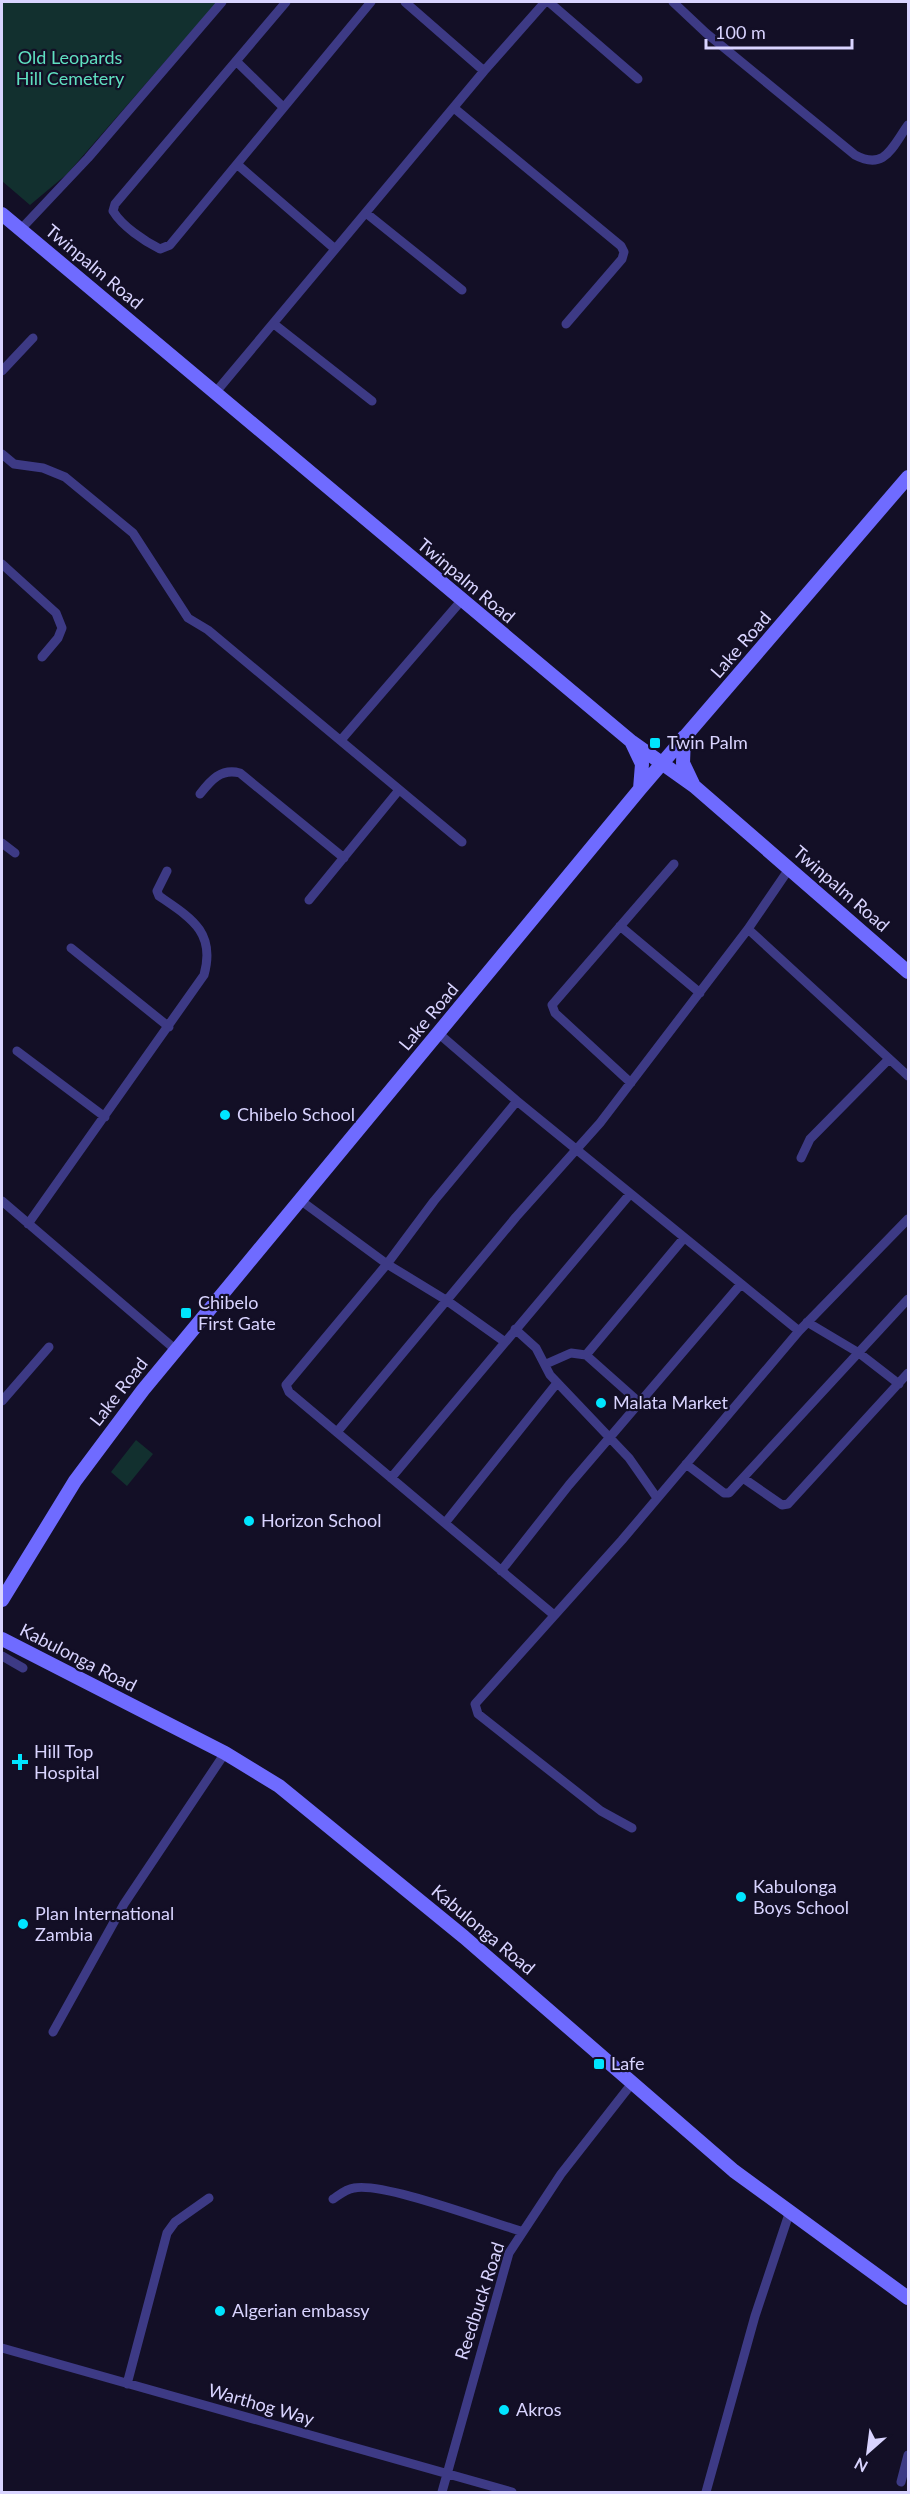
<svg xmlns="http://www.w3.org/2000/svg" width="910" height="2494" font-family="Lato,sans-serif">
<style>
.green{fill:#12302f}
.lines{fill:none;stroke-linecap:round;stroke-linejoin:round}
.street{stroke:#3d3a85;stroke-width:9}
.secondary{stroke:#6f6bff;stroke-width:14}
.poi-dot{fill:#00e5ff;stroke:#130f26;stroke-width:2}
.labels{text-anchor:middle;stroke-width:4.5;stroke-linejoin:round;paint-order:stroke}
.park-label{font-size:18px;fill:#5fe0c0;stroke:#130f26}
.street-label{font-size:18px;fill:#d9d4ff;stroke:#130f26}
.poi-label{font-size:18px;fill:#d9d4ff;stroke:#130f26;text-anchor:start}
</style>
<rect width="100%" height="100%" fill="#130f26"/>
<path class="green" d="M2 2H217L67 174 30 205 2 181Z
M136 1440 153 1454 127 1486 111 1472Z"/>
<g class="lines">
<path class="street" d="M286 2 115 204 113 211C122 226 144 241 160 249L170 245 371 2
M405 2 484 71
M549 2 638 79
M673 2 706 33 855 155C885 171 892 147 908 125
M236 61 283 107
M454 108 621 246 624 252 622 259 566 324
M238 165 335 249
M366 213 462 290
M21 229 88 158 222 2
M274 324 372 401
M2 371 33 338
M215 393 484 71 545 2
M2 454 14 464 43 468 65 477 133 533 188 618 208 630 462 842
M2 564 56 613 62 628 58 638 42 657
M341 740 461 601
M200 794C211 780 221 768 240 773L344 858
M2 843 15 853
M309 900 399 790
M620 926 700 993
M748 929 908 1076
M71 948 169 1027
M438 1033 517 1101 799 1331
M17 1051 105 1117
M631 1083 555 1013 552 1005 674 864
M517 1101 434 1201 387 1264 286 1385 289 1392 554 1615
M801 1158 810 1139 889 1059
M300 1200 387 1264 446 1300 505 1342
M2 1201 176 1350
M28 1224 204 975C216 932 191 918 159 896L157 891 167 871
M807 1322 859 1353 899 1384
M515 1329 536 1348 550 1375 629 1458 657 1498
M586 1355 684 1238
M546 1364 571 1353 586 1355 640 1403
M2 1401 49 1347
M337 1432 516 1217 600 1123 748 929 789 869
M686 1464 724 1493H729L908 1299
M391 1478 630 1194
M743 1478 782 1505 788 1504 908 1373
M445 1523 557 1383
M501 1571 569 1485 741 1284
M2 1656 23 1668
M632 1828 601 1811 478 1714 475 1704 622 1540 799 1331 908 1219
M53 2032 124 1904 225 1753
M333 2199C339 2195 346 2189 354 2188 384 2182 486 2221 521 2231
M2 2348 512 2492
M127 2384 167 2233 175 2222 209 2198
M901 2482 908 2455
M442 2492 509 2253 561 2174 633 2082
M706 2492 755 2316 789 2214"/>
<path class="secondary" d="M2 214 632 742 694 786 908 972
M684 737 683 763 693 784
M632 743 642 764 640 789
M2 1600 75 1481 143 1390 640 789 908 477
M2 1639 225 1753 279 1786 464 1937 734 2171 908 2298"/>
</g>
<g class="poi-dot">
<rect x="649" y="737" width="12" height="12" rx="3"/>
<circle cx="225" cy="1115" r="6"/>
<rect x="180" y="1307" width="12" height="12" rx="3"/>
<circle cx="601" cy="1403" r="6"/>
<circle cx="249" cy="1521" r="6"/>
<path d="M17 1753h6v6h6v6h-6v6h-6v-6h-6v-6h6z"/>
<circle cx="741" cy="1897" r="6"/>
<circle cx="23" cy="1924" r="6"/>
<rect x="593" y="2058" width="12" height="12" rx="3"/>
<circle cx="220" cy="2311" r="6"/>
<circle cx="504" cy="2410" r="6"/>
</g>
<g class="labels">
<g class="park-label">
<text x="70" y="64">Old Leopards<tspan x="70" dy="21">Hill Cemetery</tspan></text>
</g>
<g class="street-label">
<text transform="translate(94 267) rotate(40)" y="6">Twinpalm Road</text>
<text transform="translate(466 581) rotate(40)" y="6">Twinpalm Road</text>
<text transform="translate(741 645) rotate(-49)" y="6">Lake Road</text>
<text transform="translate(841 889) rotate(41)" y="6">Twinpalm Road</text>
<text transform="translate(429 1017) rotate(-50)" y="6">Lake Road</text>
<text transform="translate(119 1392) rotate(-52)" y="6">Lake Road</text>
<text transform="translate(78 1658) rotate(27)" y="6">Kabulonga Road</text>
<text transform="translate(483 1930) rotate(40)" y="6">Kabulonga Road</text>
<text transform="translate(480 2301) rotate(-72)" y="6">Reedbuck Road</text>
<text transform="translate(261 2405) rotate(16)" y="6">Warthog Way</text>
</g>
<g class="poi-label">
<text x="667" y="749">Twin Palm</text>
<text x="237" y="1121">Chibelo School</text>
<text x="198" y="1309">Chibelo<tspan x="198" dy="21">First Gate</tspan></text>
<text x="613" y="1409">Malata Market</text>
<text x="261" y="1527">Horizon School</text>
<text x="34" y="1758">Hill Top<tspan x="34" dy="21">Hospital</tspan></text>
<text x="753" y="1893">Kabulonga<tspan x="753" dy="21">Boys School</tspan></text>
<text x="35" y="1920">Plan International<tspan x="35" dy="21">Zambia</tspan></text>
<text x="611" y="2070">Lafe</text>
<text x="232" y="2317">Algerian embassy</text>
<text x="516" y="2416">Akros</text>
</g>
</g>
<rect width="910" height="2494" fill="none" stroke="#d9d4ff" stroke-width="6"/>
<g transform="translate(868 2452) rotate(208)" stroke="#130f26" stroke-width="4.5" paint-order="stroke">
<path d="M0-4.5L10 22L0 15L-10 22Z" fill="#d9d4ff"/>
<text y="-9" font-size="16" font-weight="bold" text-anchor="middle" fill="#d9d4ff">N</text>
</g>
<path d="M706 39v9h146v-9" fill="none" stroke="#d9d4ff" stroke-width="3"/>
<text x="715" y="39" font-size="18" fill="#d9d4ff" stroke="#130f26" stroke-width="4.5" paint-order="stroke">100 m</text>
</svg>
